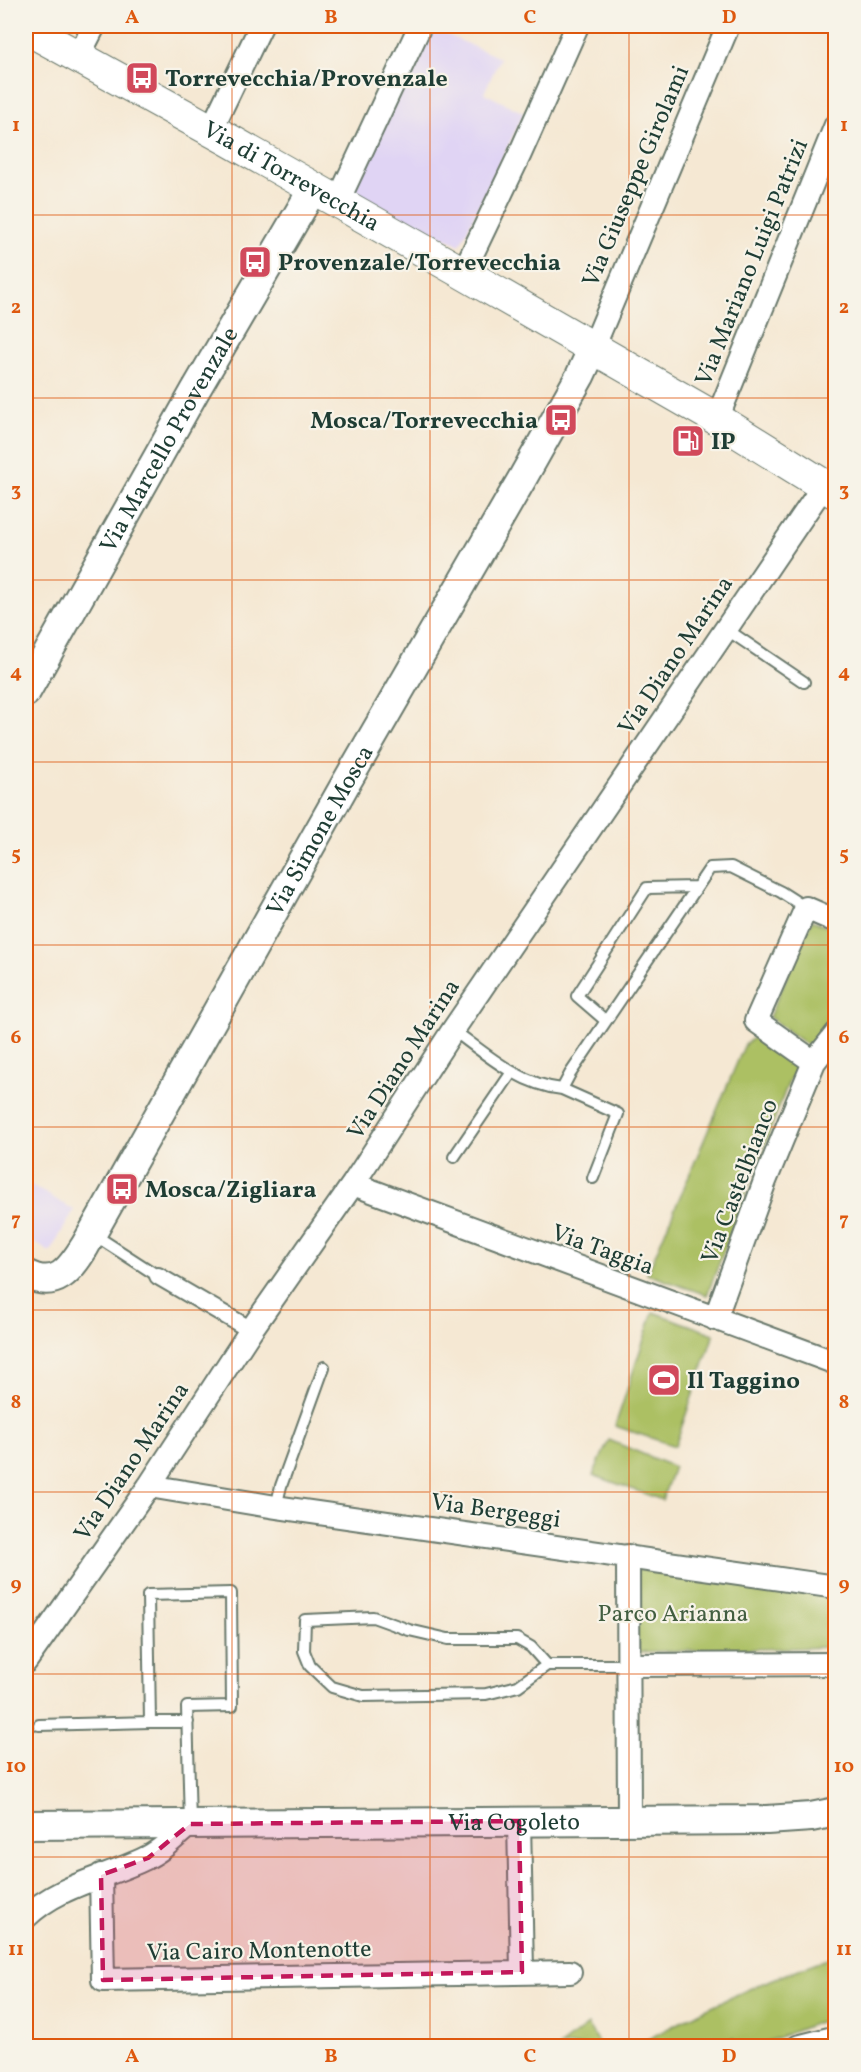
<svg xmlns="http://www.w3.org/2000/svg" width="861" height="2072" font-family="Vollkorn,serif">
<style>
.built{fill:#e0d4f4}
.green{fill:#acc064;stroke:#667e4c;stroke-width:1.5}
.lines{fill:none;stroke-linecap:round;stroke-linejoin:round}
.service-casing{stroke:#6a796c;stroke-width:14}
.pedestrian-casing{stroke:#6a796c;stroke-width:20}
.minor-casing{stroke:#6a796c;stroke-width:26}
.tertiary-casing{stroke:#6a796c;stroke-width:32}
.secondary-casing{stroke:#6a796c;stroke-width:34}
.service{stroke:#fff;stroke-width:10}
.pedestrian{stroke:#fff;stroke-width:16}
.minor{stroke:#fff;stroke-width:22}
.tertiary{stroke:#fff;stroke-width:28}
.secondary{stroke:#fff;stroke-width:32}
.marked{fill:#c2185b;fill-opacity:0.2;stroke:#c2185b;stroke-width:4.5;stroke-dasharray:12 8;stroke-linejoin:round}
.grid{fill:none;stroke:#de580e;stroke-width:1.5;stroke-opacity:0.55}
.labels{text-anchor:middle;stroke-width:4.5;stroke-linejoin:round;paint-order:stroke}
.poi-label{font-size:24px;font-weight:bold;fill:#1f3d34;stroke:#f7f3e8;text-anchor:start}
.street-label{font-size:24px;fill:#1f3d34;stroke:#f7f3e8}
.park-label{font-size:24px;fill:#425e40;stroke:#f7f3e8}
.neatline{fill:none;stroke:#de580e;stroke-width:2}
.grid-label{font-size:20px;text-anchor:middle;font-weight:bold;fill:#de580e}
</style>
<rect width="100%" height="100%" fill="#f7f3e8"/>
<filter id="ink" filterUnits="userSpaceOnUse"><feTurbulence type="fractalNoise" baseFrequency=".0167" numOctaves="2"/><feDisplacementMap in="SourceGraphic" scale="12" xChannelSelector="R" yChannelSelector="G"/><feConvolveMatrix kernelMatrix="1 2 1 2 8 2 1 2 1" color-interpolation-filters="sRGB"/></filter>
<filter id="wash" filterUnits="userSpaceOnUse"><feTurbulence type="fractalNoise" baseFrequency=".008" numOctaves="4" result="noise"/><feDisplacementMap in="SourceGraphic" scale="24" xChannelSelector="R" yChannelSelector="G"/><feGaussianBlur stdDeviation="1.35" result="paint"/><feColorMatrix in="noise" values="0 0 0 0 0 0 0 0 0 0 0 0 0 0 0 0 0 1.4 0 .05"/><feComposite in="paint" operator="in"/></filter>
<g filter="url(#wash)">
<rect width="100%" height="100%" fill="#f5e8d3"/>
<path class="built" d="M427 26 500 58 484 93 524 113 460 245 351 192Z
M26 1182 74 1210 50 1252 26 1238Z"/>
<path class="green" d="M812 920 835 931V1018L812 1049 769 1017Z
M758 1035 800 1066 789 1081 707 1295 647 1274 745 1044Z
M653 1312 714 1334 675 1446 615 1426Z
M609 1440 674 1467 662 1500 593 1475Z
M637 1569 835 1597V1647L633 1652Z
M835 1955V2016L756 2046H735L733 2038 716 2046H635L701 2011 758 1985Z
M588 2025 600 2046H560Z"/>
</g>
<g filter="url(#ink)">
<g class="lines">
<defs>
<path id="service" d="M726 629 804 682
M606 1021 577 996 647 888 696 887
M453 1030C486 1054 520 1085 562 1089L570 1074 710 868 731 867 781 892 806 908
M562 1089 618 1114 593 1178
M454 1157 512 1072
M93 1234 158 1276
M276 1507 281 1486 324 1367
M547 1665 531 1647 517 1639H448L409 1630 373 1617 305 1620 304 1651 310 1666 332 1687 363 1696 486 1694 518 1686 547 1665H627
M188 1722H150L148 1595 231 1593 232 1706 187 1707 190 1824
M39 1725 150 1722
M789 2046 796 2041 836 2031"/>
<path id="pedestrian" d="M158 1276 251 1330"/>
<path id="minor" d="M77 59 94 26
M211 130 261 26
M337 203 420 26
M463 273 519 156 577 26
M593 348 728 26
M717 419 836 125
M814 1062 756 1021 806 908 836 921
M353 1184 836 1363
M715 1319 765 1181 814 1062 836 1034
M149 1486 276 1507 836 1587
M628 1556 629 1820
M26 1661 149 1486 251 1330 353 1184 453 1030 824 485
M627 1665 836 1664
M519 1821 522 1972
M101 1875 103 1980 570 1972
M26 1917C59 1885 105 1878 146 1858 162 1851 177 1835 190 1824"/>
<g id="tertiary">
<path id="s1" d="M26 692 195 391 313 189"/>
<path id="s2" d="M26 1274C56 1290 70 1270 85 1246L346 783 522 479 580 376 593 348"/>
<path id="s3" d="M26 1825 767 1820 811 1817 836 1812"/>
</g>
<g id="secondary">
<path id="s4" d="M26 28 229 140 463 273 717 419 836 493"/>
</g>
</defs>
<use href="#service" class="service-casing"/>
<use href="#pedestrian" class="pedestrian-casing"/>
<use href="#minor" class="minor-casing"/>
<use href="#tertiary" class="tertiary-casing"/>
<use href="#secondary" class="secondary-casing"/>
<use href="#service" class="service"/>
<use href="#pedestrian" class="pedestrian"/>
<use href="#minor" class="minor"/>
<use href="#tertiary" class="tertiary"/>
<use href="#secondary" class="secondary"/>
</g>
</g>
<path class="marked" d="M519 1821 522 1972 103 1980 101 1875 148 1858 190 1824Z"/>
<path class="grid" d="M232 26V2046M430 26V2046M629 26V2046M26 215H836M26 398H836M26 580H836M26 762H836M26 945H836M26 1127H836M26 1310H836M26 1492H836M26 1674H836M26 1857H836"/>
<defs>
<symbol id="bus-square" viewBox="-11 -11 22 22"><rect x="-9" y="-9" width="18" height="18" rx="4" fill="#d1495b" stroke="#f7f3e8"/><path d="M-5-6H5V4H4V6H2V4H-2V6H-4V4H-5ZM-3.5-4V0h7V-4ZM-3.5 1.2v1.5H-2V1.2ZM2 1.2v1.5H3.5V1.2Z" fill="#fff"/></symbol>
<symbol id="fuel-square" viewBox="-11 -11 22 22"><rect x="-9" y="-9" width="18" height="18" rx="4" fill="#d1495b" stroke="#f7f3e8"/><path d="M-5.5-6h7V0h2V4h1.3V-2.5L3-4.5l.8-.8L6-3V5H2.5V1h-1V6h-7ZM-4.2-4.7v3.2H.2V-4.7Z" fill="#fff"/></symbol>
<symbol id="stadium-square" viewBox="-11 -11 22 22"><rect x="-9" y="-9" width="18" height="18" rx="4" fill="#d1495b" stroke="#f7f3e8"/><path d="M0-5a6.5 5 0 1 0 0 10a6.5 5 0 1 0 0-10ZM-3.5-1.8h7v3.6h-7Z" fill="#fff"/></symbol>
</defs>
<g fill-rule="evenodd">
<use href="#bus-square" x="123" y="59" width="38" height="38"/>
<use href="#bus-square" x="236" y="243" width="38" height="38"/>
<use href="#bus-square" x="542" y="401" width="38" height="38"/>
<use href="#fuel-square" x="669" y="422" width="38" height="38"/>
<use href="#bus-square" x="103" y="1170" width="38" height="38"/>
<use href="#stadium-square" x="645" y="1361" width="38" height="38"/>
</g>
<g class="labels">
<g class="poi-label">
<text x="165" y="86">Torrevecchia/Provenzale</text>
<text x="278" y="270">Provenzale/Torrevecchia</text>
<text x="538" y="428" text-anchor="end">Mosca/Torrevecchia</text>
<text x="711" y="449">IP</text>
<text x="145" y="1197">Mosca/Zigliara</text>
<text x="687" y="1388">Il Taggino</text>
</g>
<g class="street-label">
<text transform="translate(635 176) rotate(-67)" y="8">Via Giuseppe Girolami</text>
<text dy="8" stroke="none"><textPath href="#s4" startOffset="304">Via di Torrevecchia</textPath></text>
<text transform="translate(751 262) rotate(-68)" y="8">Via Mariano Luigi Patrizi</text>
<text dy="8" stroke="none"><textPath href="#s1" startOffset="290">Via Marcello Provenzale</textPath></text>
<text transform="translate(675 655) rotate(-56)" y="8">Via Diano Marina</text>
<text dy="8" stroke="none"><textPath href="#s2" startOffset="552">Via Simone Mosca</textPath></text>
<text transform="translate(403 1059) rotate(-57)" y="8">Via Diano Marina</text>
<text transform="translate(739 1181) rotate(-69)" y="8">Via Castelbianco</text>
<text transform="translate(603 1249) rotate(20)" y="8">Via Taggia</text>
<text transform="translate(131 1461) rotate(-56)" y="8">Via Diano Marina</text>
<text transform="translate(496 1510) rotate(8)" y="8">Via Bergeggi</text>
<text dy="8" stroke="none"><textPath href="#s3" startOffset="488">Via Cogoleto</textPath></text>
<text transform="translate(259 1950) rotate(-1)" y="8">Via Cairo Montenotte</text>
</g>
<g class="park-label">
<text x="673" y="1621">Parco Arianna</text>
</g>
</g>
<rect width="861" height="2072" fill="none" stroke="#f7f3e8" stroke-width="66"/>
<rect x="33" y="33" width="795" height="2006" class="neatline"/>
<g class="grid-label">
<text x="132" y="23">A</text>
<text x="331" y="23">B</text>
<text x="530" y="23">C</text>
<text x="729" y="23">D</text>
<text x="16" y="131">1</text>
<text x="844" y="131">1</text>
<text x="16" y="313">2</text>
<text x="844" y="313">2</text>
<text x="16" y="496">3</text>
<text x="844" y="496">3</text>
<text x="16" y="678">4</text>
<text x="844" y="678">4</text>
<text x="16" y="860">5</text>
<text x="844" y="860">5</text>
<text x="16" y="1043">6</text>
<text x="844" y="1043">6</text>
<text x="16" y="1225">7</text>
<text x="844" y="1225">7</text>
<text x="16" y="1408">8</text>
<text x="844" y="1408">8</text>
<text x="16" y="1590">9</text>
<text x="844" y="1590">9</text>
<text x="16" y="1772">10</text>
<text x="844" y="1772">10</text>
<text x="16" y="1955">11</text>
<text x="844" y="1955">11</text>
<text x="132" y="2062">A</text>
<text x="331" y="2062">B</text>
<text x="530" y="2062">C</text>
<text x="729" y="2062">D</text>
</g>
</svg>
